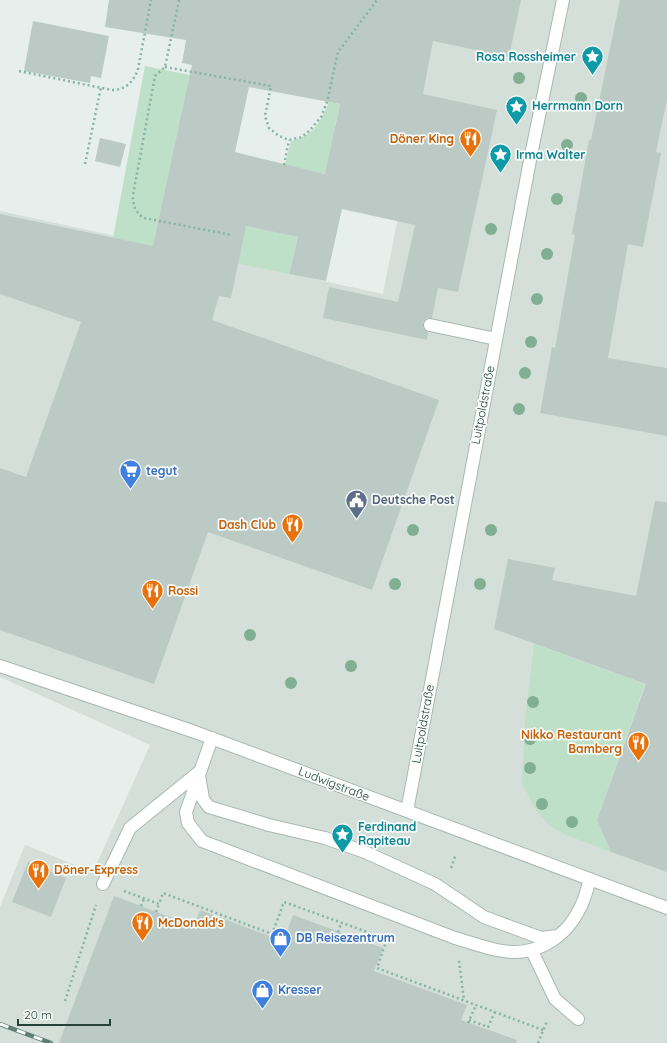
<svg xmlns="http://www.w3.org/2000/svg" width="667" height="1043" font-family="Quicksand,sans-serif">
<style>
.built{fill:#d4dfda}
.green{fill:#bfe0c8}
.building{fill:#bbcac4;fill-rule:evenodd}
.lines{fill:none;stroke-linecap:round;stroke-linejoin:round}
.service-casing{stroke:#a8b8b2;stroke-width:14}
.tertiary-casing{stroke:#a8b8b2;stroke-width:14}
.path{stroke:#86b3a5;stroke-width:2.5;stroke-dasharray:2 3;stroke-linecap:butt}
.service{stroke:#fff;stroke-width:12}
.tertiary{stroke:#fff;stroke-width:12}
.rail-casing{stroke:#5f7d75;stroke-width:4.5}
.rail{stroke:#f7fbf9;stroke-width:3;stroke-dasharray:9;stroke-linecap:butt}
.tree{fill:#80af93}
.labels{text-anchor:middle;stroke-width:3.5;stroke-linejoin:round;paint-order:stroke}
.culture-label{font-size:12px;font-weight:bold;fill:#0d838f;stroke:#f7fbf9;text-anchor:start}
.food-label{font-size:12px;font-weight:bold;fill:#c56008;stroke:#f7fbf9;text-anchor:end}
.street-label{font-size:12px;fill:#24423a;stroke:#f7fbf9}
.shop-label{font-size:12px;font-weight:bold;fill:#366cbe;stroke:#f7fbf9;text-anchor:start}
.service-label{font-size:12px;font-weight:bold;fill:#4e5e75;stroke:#f7fbf9;text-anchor:start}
</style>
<rect width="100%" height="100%" fill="#e6efeb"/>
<path class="built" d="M440 0H667V1043H0V907L25 845 93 872 150 745 0 677V211L383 294Z"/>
<path class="green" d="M145 66 190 75 162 208 298 237 289 274 113 238Z
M329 102 340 104 334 131 347 133 338 177 285 165 291 141C313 136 321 122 329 102Z
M534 644 645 684 597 820 611 852 566 835 550 826 536 810 522 784 525 720Z"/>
<path class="building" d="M109 0H521L509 57 433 41 423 94 497 110 458 292 438 288 432 318H427L423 323V328L428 332 427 340 323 318 329 287 398 302 415 225 342 209 326 281 289 274 298 237 246 226 231 298 219 296 212 320 439 400 372 590 208 532 154 684 0 630V468L26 477 81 322 0 294V214L153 246 192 65 182 63 186 40 105 27ZM249 87 340 104 325 174 235 152Z
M620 0H667V99L656 152 661 153 643 247 628 244 608 358 667 368V436L540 413 552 347 555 348 575 235 572 234 589 140H591Z
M33 21 109 36 101 78 91 76 90 83 24 71Z
M100 138 126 144 120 167 95 161Z
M655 501 667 502V872L611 852 597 820 646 684 494 629 508 559 555 568 552 580 636 596Z
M28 862 66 878 51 917 12 902Z
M114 896 194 926 200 910 283 941 293 915 383 948 374 971 467 1005 461 1020 517 1040 516 1043H59Z"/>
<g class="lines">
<defs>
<path id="service" d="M430 325 496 339
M212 738 186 812 188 823 202 841 455 938C469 942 483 947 497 950 532 958 564 941 580 908 585 899 587 889 590 879
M199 775 203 799 209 807 269 825 325 838 365 852 435 884 484 917 541 938 557 936
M103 884 130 828 199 772
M532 951 555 999 578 1019"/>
<path id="tertiary" d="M0 666 195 732 667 908
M407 811 531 155 563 0"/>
</defs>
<use href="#service" class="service-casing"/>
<use href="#tertiary" class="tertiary-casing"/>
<path class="path" d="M179 0 165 67 155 76 133 195C133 206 135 212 144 218L232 235
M165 67 271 86 265 116 269 128 279 136 289 140 302 137 310 130 321 117 327 102 338 52 377 0
M19 71 112 90C126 90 134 81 138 69L151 0
M85 164 101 87
M284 165 289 140
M451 868 456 854
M124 891 159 904 163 893 272 934 284 902 387 939 377 968 543 1030
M141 906 144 899
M156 912 159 904
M338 932 341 923
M459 961 464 1000
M65 1001 96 905
M469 1020 488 1027 495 1012
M468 1023 476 1005
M538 1043 547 1021"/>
<use href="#service" class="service"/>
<use href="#tertiary" class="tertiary"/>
<defs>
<path id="rail" d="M0 1024 51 1043"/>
</defs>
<use href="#rail" class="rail-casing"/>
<use href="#rail" class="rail"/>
</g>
<g class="tree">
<circle cx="519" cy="78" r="6"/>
<circle cx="581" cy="98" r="6"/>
<circle cx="567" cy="145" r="6"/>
<circle cx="505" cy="158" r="6"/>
<circle cx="557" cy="199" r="6"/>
<circle cx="491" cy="229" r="6"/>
<circle cx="547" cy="254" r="6"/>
<circle cx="537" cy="299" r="6"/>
<circle cx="531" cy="342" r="6"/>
<circle cx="525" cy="373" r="6"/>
<circle cx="519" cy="409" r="6"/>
<circle cx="413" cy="530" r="6"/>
<circle cx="491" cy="530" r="6"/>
<circle cx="395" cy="584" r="6"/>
<circle cx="480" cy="584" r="6"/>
<circle cx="250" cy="635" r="6"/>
<circle cx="351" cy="666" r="6"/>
<circle cx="291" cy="683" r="6"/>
<circle cx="533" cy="702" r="6"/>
<circle cx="530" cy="739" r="6"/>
<circle cx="530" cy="768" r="6"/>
<circle cx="542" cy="804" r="6"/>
<circle cx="572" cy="822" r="6"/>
</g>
<defs>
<symbol id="sight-pin" viewBox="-11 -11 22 30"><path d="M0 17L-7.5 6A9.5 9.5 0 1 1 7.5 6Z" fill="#0f9aa8" stroke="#f7fbf9"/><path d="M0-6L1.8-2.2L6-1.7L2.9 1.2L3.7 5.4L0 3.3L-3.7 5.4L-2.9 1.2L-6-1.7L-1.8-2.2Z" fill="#fff"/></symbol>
<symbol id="restaurant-pin" viewBox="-11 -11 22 30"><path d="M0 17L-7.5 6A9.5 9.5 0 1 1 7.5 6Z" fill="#e8710a" stroke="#f7fbf9"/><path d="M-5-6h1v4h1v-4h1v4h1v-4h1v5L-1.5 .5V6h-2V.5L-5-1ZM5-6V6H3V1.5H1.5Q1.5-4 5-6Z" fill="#fff"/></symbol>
<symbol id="supermarket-pin" viewBox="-11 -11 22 30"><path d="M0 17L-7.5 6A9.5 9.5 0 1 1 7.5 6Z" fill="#3f7fe0" stroke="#f7fbf9"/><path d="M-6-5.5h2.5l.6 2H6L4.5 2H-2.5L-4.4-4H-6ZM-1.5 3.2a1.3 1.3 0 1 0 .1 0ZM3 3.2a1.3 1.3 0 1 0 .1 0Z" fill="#fff"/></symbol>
<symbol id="civic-pin" viewBox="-11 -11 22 30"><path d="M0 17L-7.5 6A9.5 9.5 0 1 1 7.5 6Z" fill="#5c6f8a" stroke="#f7fbf9"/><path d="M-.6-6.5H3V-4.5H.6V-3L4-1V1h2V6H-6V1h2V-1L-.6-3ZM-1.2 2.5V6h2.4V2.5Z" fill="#fff"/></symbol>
<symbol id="shop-pin" viewBox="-11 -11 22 30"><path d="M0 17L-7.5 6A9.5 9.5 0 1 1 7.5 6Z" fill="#3f7fe0" stroke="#f7fbf9"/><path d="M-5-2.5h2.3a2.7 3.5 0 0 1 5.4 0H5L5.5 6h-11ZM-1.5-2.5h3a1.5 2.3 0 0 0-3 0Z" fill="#fff"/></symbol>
</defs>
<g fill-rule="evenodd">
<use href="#sight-pin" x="580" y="44" width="25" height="34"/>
<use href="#sight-pin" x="504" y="94" width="25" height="34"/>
<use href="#restaurant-pin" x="458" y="126" width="25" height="34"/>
<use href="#sight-pin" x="488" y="142" width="25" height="34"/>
<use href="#supermarket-pin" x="118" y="458" width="25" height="34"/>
<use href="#civic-pin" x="344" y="488" width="25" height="34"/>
<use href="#restaurant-pin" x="280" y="512" width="25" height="34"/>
<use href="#restaurant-pin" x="140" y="578" width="25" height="34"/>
<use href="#restaurant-pin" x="626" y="730" width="25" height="34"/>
<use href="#sight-pin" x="330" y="822" width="25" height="34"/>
<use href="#restaurant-pin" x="26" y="858" width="25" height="34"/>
<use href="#restaurant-pin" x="130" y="910" width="25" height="34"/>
<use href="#shop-pin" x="268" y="926" width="25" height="34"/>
<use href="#shop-pin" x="250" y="978" width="25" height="34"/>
</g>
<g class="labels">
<g class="culture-label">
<text x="576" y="61" text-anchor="end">Rosa Rossheimer</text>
<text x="532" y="110">Herrmann Dorn</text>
<text x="516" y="159">Irma Walter</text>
<text x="358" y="831">Ferdinand<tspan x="358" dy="14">Rapiteau</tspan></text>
</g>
<g class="food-label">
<text x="454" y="143">Döner King</text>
<text x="276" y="529">Dash Club</text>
<text x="168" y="595" text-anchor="start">Rossi</text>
<text x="622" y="739">Nikko Restaurant<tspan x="622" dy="14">Bamberg</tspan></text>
<text x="54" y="874" text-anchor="start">Döner-Express</text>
<text x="158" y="927" text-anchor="start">McDonald's</text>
</g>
<g class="street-label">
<text transform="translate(483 405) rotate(-79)" y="4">Luitpoldstraße</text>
<text transform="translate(423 724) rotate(-80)" y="4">Luitpoldstraße</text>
<text transform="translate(334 784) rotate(21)" y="4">Ludwigstraße</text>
</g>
<g class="shop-label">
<text x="146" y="475">tegut</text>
<text x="296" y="942">DB Reisezentrum</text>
<text x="278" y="994">Kresser</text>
</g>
<g class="service-label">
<text x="372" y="504">Deutsche Post</text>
</g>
</g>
<path d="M18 1019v6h92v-6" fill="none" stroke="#24423a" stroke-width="2"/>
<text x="24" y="1019" font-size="12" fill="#24423a" stroke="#f7fbf9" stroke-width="3" paint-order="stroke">20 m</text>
</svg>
